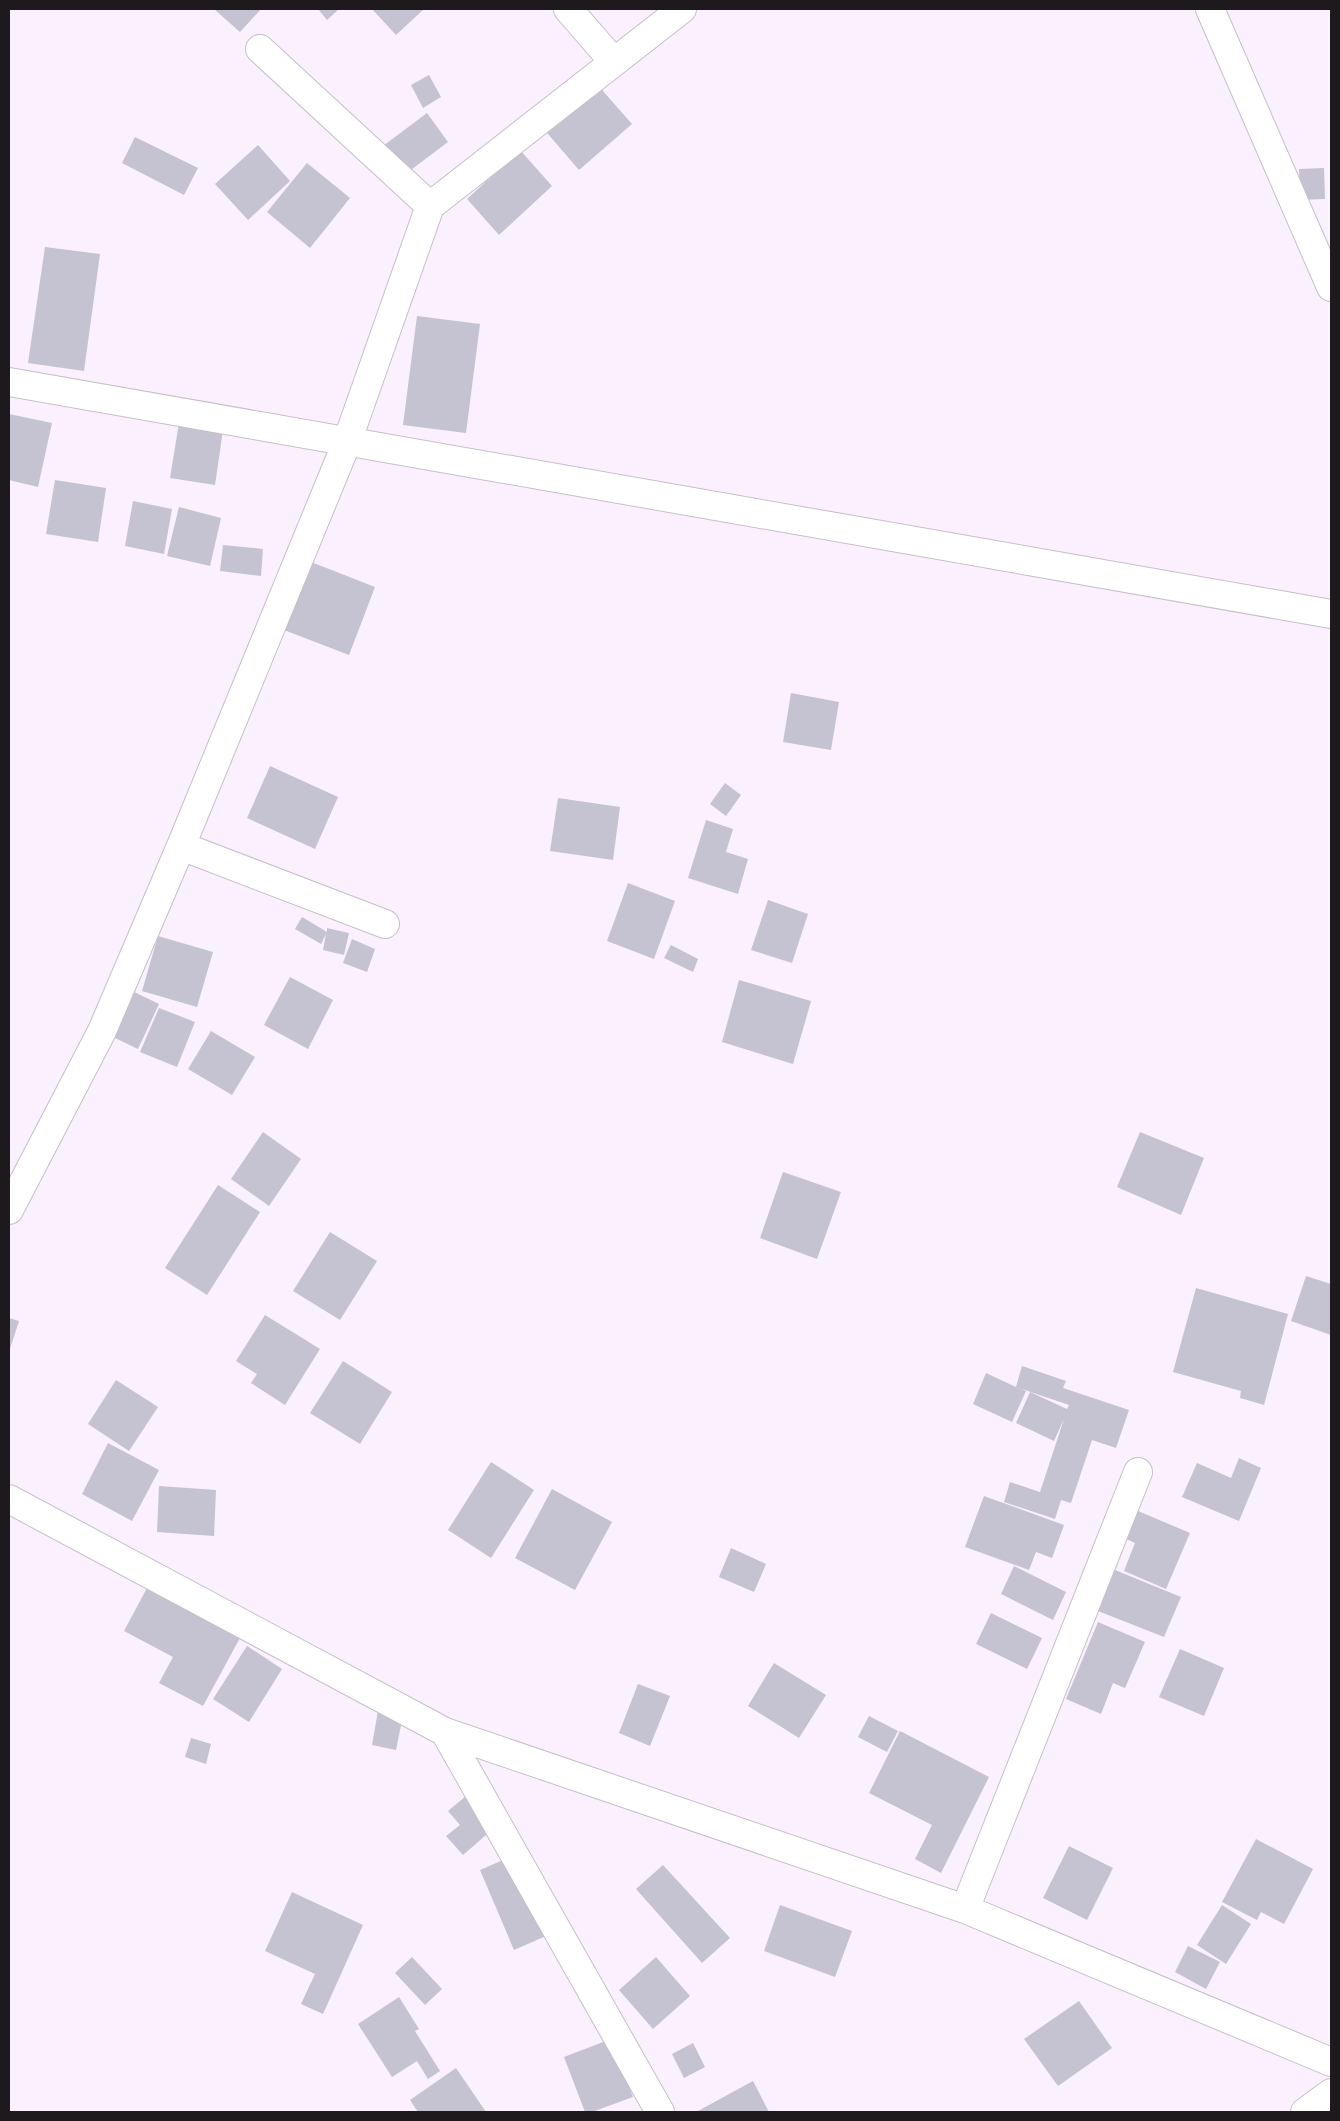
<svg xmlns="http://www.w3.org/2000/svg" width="1340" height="2121" font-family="Signika,sans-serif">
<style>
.building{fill:#c5c2d1}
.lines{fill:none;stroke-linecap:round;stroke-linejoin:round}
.minor-casing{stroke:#c8beca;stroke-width:30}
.minor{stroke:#fff;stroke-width:28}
</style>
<rect width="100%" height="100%" fill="#fbf0fd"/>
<path class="building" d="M214 9H261L240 32Z
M318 9H339L327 20Z
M372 9H424L396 35Z
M429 75 441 97 423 108 411 85Z
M595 82 632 124 579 170 542 127Z
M427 113 448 142 400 178 379 149Z
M135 137 198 168 184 195 122 163Z
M258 145 290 181 248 220 215 184Z
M520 150 552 186 499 235 467 199Z
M307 163 350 198 310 248 267 212Z
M1324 168 1325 199 1300 200 1299 169Z
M45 247 100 254 84 371 28 363Z
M417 316 480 324 466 433 403 425Z
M9 414 52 423 38 487 9 480Z
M179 423 223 430 215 485 170 478Z
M55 480 106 488 98 542 46 534Z
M133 501 172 509 164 554 125 546Z
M179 507 221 518 210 566 167 556Z
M223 545 263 549 261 576 220 571Z
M311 562 375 587 349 655 284 630Z
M791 693 839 702 831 750 783 742Z
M270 766 338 797 315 849 247 818Z
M725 783 741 795 726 816 710 804Z
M558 798 620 807 613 860 550 851Z
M706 820 733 829 726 852 748 859 738 894 688 878Z
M628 883 675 901 654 959 607 941Z
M768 900 808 914 792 963 751 950Z
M302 917 327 932V928L349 933 344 955 323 950 326 934 321 944 295 929Z
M158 936 213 952 197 1007 142 991Z
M352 939 375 949 367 972 343 963Z
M671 945 698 959 693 972 664 958Z
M290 977 333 1000 308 1049 264 1025Z
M739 980 811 1001 793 1064 722 1042Z
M132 991 159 1004 138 1049 111 1036Z
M159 1008 195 1022 177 1067 140 1052Z
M211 1031 255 1057 232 1095 188 1069Z
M263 1132 301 1159 269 1206 231 1179Z
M1140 1132 1204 1158 1181 1215 1117 1187Z
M783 1172 841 1192 817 1259 760 1238Z
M218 1185 260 1212 207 1295 165 1268Z
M330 1232 377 1261 340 1320 293 1291Z
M1306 1276 1331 1284V1335L1291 1321Z
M1196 1288 1288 1314 1264 1405 1240 1398 1241 1391 1173 1372Z
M265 1315 320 1349 285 1405 251 1383 257 1374 236 1361Z
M9 1318 19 1321 9 1352Z
M343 1361 392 1392 360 1444 310 1413Z
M1022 1366 1066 1381 1063 1388 1129 1410 1116 1448 1092 1440 1071 1503 1061 1500 1055 1519 1004 1502 1010 1482 1040 1492 1064 1419 1054 1441 1016 1423 1030 1392 1067 1409 1069 1405 1019 1388 1026 1391 1012 1422 973 1404 986 1373 1016 1387Z
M116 1380 158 1407 129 1451 88 1424Z
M108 1443 159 1470 132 1521 82 1494Z
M1239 1458 1261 1468 1239 1521 1182 1497 1197 1463 1231 1478Z
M491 1462 534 1490 491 1558 448 1530Z
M159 1486 216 1490 214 1536 157 1532Z
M552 1489 612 1522 575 1590 515 1558Z
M984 1496 1064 1525 1052 1558 1036 1552 1029 1570 965 1547Z
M1131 1508 1190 1533 1166 1589 1124 1571 1135 1543 1120 1536Z
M731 1548 766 1564 754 1592 719 1577Z
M1014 1566 1066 1592 1053 1620 1001 1594Z
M1115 1570 1181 1597 1164 1637 1098 1611Z
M147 1588 240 1638 203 1706 159 1683 173 1657 124 1631Z
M991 1613 1042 1638 1027 1669 976 1644Z
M1098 1622 1145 1642 1125 1688 1113 1683 1101 1714 1066 1699Z
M247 1646 282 1669 249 1722 213 1699Z
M1180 1649 1224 1668 1204 1716 1159 1697Z
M774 1663 826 1695 799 1738 748 1706Z
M638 1684 670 1696 650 1746 619 1733Z
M379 1705 404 1710 396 1750 372 1745Z
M869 1716 898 1731 887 1752 858 1737Z
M900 1731 989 1777 941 1873 915 1859 932 1825 869 1793Z
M191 1738 211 1744 206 1764 185 1757Z
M466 1796 493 1829 463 1855 446 1836 460 1825 448 1811Z
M1256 1839 1313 1869 1284 1924 1261 1912 1257 1920 1222 1902Z
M1069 1846 1113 1868 1087 1920 1043 1898Z
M512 1856 546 1936 514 1950 480 1870Z
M663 1865 730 1938 702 1963 636 1889Z
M292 1892 363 1925 323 2014 301 2004 315 1974 265 1951Z
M780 1905 852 1931 835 1977 764 1951Z
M1222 1905 1251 1924 1226 1964 1197 1945Z
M1188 1946 1220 1962 1206 1989 1175 1972Z
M412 1957 442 1989 425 2005 395 1973Z
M656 1957 690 1996 653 2029 619 1990Z
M399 1997 419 2029 415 2031 440 2071 428 2079 417 2061 392 2077 358 2024Z
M1079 2001 1112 2048 1058 2086 1024 2039Z
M611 2039 633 2097 592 2112H585L564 2057Z
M693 2043 705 2067 684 2078 672 2054Z
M456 2068 486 2112H418L410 2100Z
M753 2081 769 2112H699L698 2111Z"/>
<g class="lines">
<defs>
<path id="minor" d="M568 9 614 62
M1210 9 1331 287
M260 49 430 206
M9 382 1331 614
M181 846 385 924
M9 1210 102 1031 181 846 347 442 430 206 682 9
M9 1499 445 1732 965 1909 1331 2062
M445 1732 660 2112
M965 1909 1138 1472
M1305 2112 1331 2093"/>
</defs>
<use href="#minor" class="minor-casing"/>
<use href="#minor" class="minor"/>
</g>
<rect width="1340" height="2121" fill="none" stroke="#1d191d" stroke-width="20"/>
</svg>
